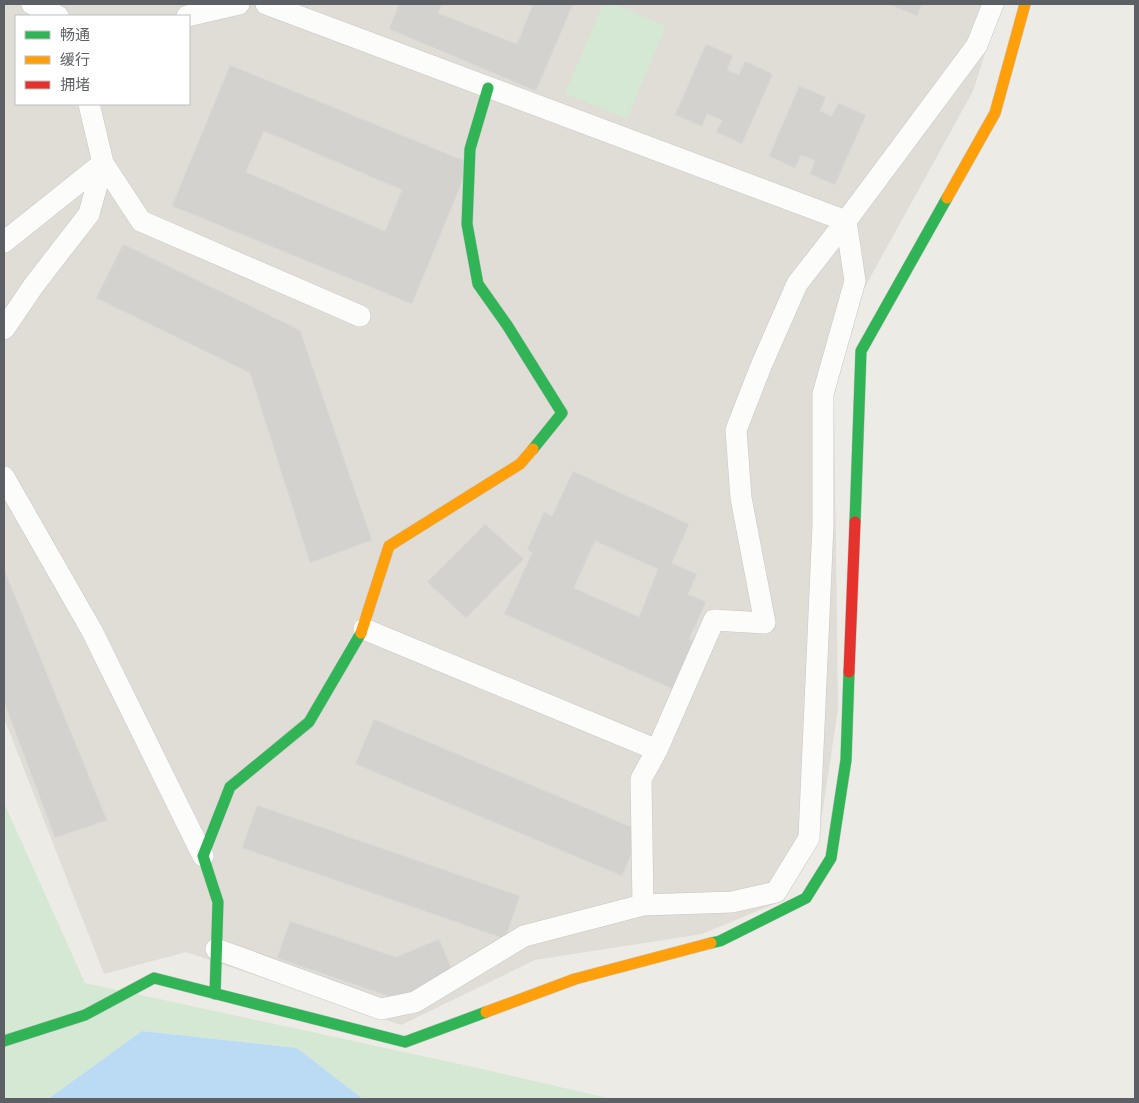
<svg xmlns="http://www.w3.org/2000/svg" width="1139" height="1103" font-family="'Work Sans','Noto Sans SC',sans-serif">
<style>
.education{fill:#dfddd6;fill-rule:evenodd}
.green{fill:#d4e8d3}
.water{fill:#bbdbf5}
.building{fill:#d3d2cf;stroke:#dcdad6;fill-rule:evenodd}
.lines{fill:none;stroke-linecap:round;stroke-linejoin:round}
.street-casing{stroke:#c8c7c7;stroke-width:22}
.fast-casing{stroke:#c7c7c7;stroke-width:12}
.slow-casing{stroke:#c7c7c7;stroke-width:12}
.jam-casing{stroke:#c7c7c7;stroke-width:12}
.street{stroke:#fcfcfb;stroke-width:21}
.fast{stroke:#30b455;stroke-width:11}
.slow{stroke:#ff9f0a;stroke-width:11}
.jam{stroke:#e5322d;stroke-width:11}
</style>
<rect width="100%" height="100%" fill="#ecebe6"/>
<path class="education" d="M4 4H1001L973 91 855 305 834 390 838 709 818 841 784 900 702 934 535 960 401 1025 186 952 104 974 4 718ZM16 16H189V104H16Z"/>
<path class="green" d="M603 4H614L666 26 627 119 565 93Z
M4 803 85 983 482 1069 612 1099H363L297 1048 142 1031 48 1099H4Z"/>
<path class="water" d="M142 1031 297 1048 363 1099H48Z"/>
<path class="building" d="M399 4H442L438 13 517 44 533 4H573L536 91 389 29Z
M888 4H922L917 16Z
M706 44 733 56 727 70 739 75 745 61 773 74 742 144 716 132 722 120 707 114 702 126 675 115Z
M230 65 470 163 412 304 172 206ZM264 131 402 190 385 231 246 172Z
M799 86 826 97 820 111 832 116 838 103 866 115 835 185 810 174 815 161 801 155 795 168 769 156Z
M123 244 300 330 372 540 310 563 250 373 96 298Z
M573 471 689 524 672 563 697 574 688 594 706 602 689 639 700 645 679 692 504 614 532 553 527 550 544 512 552 516ZM595 541 658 569 639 617 574 588Z
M485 524 524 559 466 618 427 582Z
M4 569 107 820 55 838 4 702Z
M374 719 641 831 622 876 355 764Z
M257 805 520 896 505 939 242 848Z
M290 921 396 957 439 939 454 974 397 999 277 958Z"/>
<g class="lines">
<defs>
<path id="street" d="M32 4 58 16
M266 4 846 221 977 45 993 4
M187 16 239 4
M846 221 855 281 823 394V525L809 838 776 892 732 902 643 905 641 779 657 750 714 620 765 623 741 498 736 430 761 366 797 284Z
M4 242 103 163 89 104
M4 329 34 285 89 214 103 163 141 221 360 316
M4 477 92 631 203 856
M364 629 657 750
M216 949 381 1009 415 1002 524 936 643 905"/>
<path id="fast" d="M488 88 470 149 467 224 478 284 507 325 562 413 533 449
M855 522 861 351 947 198
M711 943 720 941 806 898 831 858 846 760 849 672
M215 994 218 902 203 856 230 787 309 722 361 633
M4 1041 85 1015 154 978 405 1042 486 1012"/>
<path id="slow" d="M947 198 995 113 1025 4
M361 633 389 546 520 464 533 449
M486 1012 575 979 711 943"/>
<path id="jam" d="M849 672 855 522"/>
</defs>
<use href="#street" class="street-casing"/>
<use href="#fast" class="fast-casing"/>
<use href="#slow" class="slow-casing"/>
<use href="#jam" class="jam-casing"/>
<use href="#street" class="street"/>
<use href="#fast" class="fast"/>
<use href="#slow" class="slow"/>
<use href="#jam" class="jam"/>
</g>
<rect width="1139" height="1103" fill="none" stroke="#5c5f64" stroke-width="10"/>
<rect x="15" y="15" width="175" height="90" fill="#ffffff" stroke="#bebfc1"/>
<rect x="25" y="31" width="25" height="8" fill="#30b455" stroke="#bebfc1"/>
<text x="60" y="40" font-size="15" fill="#5c5f64">畅通</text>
<rect x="25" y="56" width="25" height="8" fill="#ff9f0a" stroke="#bebfc1"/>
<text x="60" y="65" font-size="15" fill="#5c5f64">缓行</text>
<rect x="25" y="81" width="25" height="8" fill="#e5322d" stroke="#bebfc1"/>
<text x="60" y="90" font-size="15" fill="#5c5f64">拥堵</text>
</svg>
